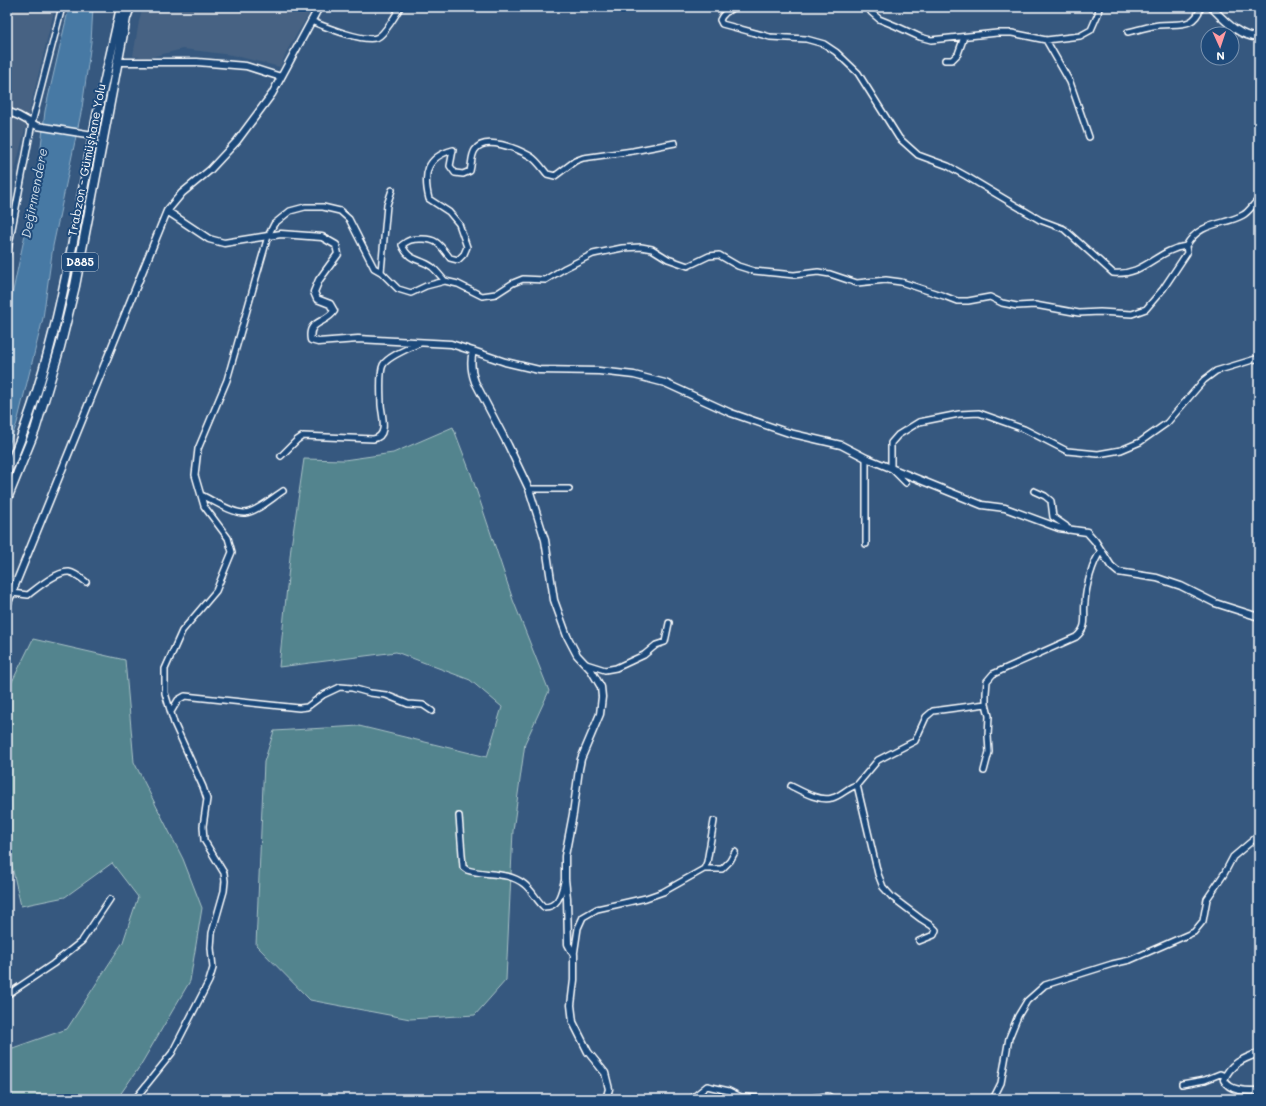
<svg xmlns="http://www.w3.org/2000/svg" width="1266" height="1106" font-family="Mali,sans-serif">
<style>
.built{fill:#466283}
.green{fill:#53848e;stroke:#a9c2c6}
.water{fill:#4779a4;stroke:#91afc8}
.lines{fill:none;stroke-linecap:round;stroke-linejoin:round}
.minor-casing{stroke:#fff;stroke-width:8}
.tertiary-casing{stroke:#fff;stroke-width:9}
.trunk-casing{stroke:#fff;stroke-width:11}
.minor{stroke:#1f4a7a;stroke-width:5}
.tertiary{stroke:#1f4a7a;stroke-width:6}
.trunk{stroke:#1f4a7a;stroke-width:8}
.labels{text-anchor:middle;stroke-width:4;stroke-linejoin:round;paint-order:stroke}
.shield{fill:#1f4a7a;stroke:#bcc9d7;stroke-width:1}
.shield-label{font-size:11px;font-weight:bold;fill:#fff}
.street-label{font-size:12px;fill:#fff;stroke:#1f4a7a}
.water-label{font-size:13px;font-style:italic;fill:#d1dee8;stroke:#1f4a7a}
</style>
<rect width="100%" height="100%" fill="#36587f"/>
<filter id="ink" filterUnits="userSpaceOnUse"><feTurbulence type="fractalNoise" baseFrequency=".025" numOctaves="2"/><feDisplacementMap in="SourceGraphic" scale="8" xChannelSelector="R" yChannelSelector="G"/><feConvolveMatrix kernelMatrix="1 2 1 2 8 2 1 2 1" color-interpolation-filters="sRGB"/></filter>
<g filter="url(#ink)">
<path class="built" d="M7 7H55L13 178 7 215Z
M143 7H313L288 49 280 67 232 55 183 49 147 58 133 56 139 21Z"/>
<path class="green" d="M453 427 471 474 513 600 549 691 525 743 513 831 506 980 475 1015 410 1019 310 1000 256 945 264 762 274 731 359 726 487 757 502 707 470 680 396 652 279 667 291 547 304 459 344 460 393 453Z
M33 639 125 660 134 762 183 859 202 908 190 981 140 1066 117 1099H7V1050L67 1029 123 942 138 897 112 863 65 897 21 906 7 845V692Z"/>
<path class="water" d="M69 7H93L91 42 82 108 53 246 43 318 17 423 7 450V319L38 173 45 111Z"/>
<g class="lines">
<defs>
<path id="minor" d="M869 7 871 12 879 19 896 26 920 37 931 40 997 33H1012L1046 40 1080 36 1091 30 1098 14 1099 7
M311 21C323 26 367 44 378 37 384 34 397 14 400 7
M1128 32C1139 30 1149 26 1159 25 1178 23 1194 29 1201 7
M1046 40 1070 82 1089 137
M945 60H952L958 54 964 37
M1186 246C1200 221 1223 226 1243 215 1250 211 1253 204 1259 199
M7 255 32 123 62 7
M381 272 387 205 392 190
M445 281C441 277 437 271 432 267 420 258 409 262 402 245 408 240 412 239 420 239 437 238 440 245 450 258L458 260 464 254 467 247 459 224 449 212 429 199C423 174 426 157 453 150L450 166 455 173 463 174 470 171C472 164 471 156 475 150 485 135 518 149 530 156 537 160 542 168 547 174L555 176 575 161 583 158 633 151 675 143
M281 456 297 440 303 436 373 439C389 437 382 416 381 405 381 396 379 373 383 365 388 356 410 348 420 343
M866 458V544
M906 483 891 468V443L898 435 919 422 959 414 979 413 1024 429 1067 451 1098 454 1121 450 1140 442 1167 423 1204 380 1216 371 1259 358
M529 489H569
M1034 491 1045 496 1051 501 1053 517 1066 526 1068 530
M201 495C212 500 233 514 245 513 258 511 272 498 283 491
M12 593 28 595C37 588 57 571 69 572 75 573 81 578 86 582
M586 664 605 670 616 668 644 655 656 645 665 642 669 623
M171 712 178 700 185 696 299 708 307 707 323 695 340 687 352 688 370 693 386 695 408 704 423 705 432 711
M984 771 989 752 988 736 989 716 986 704V693L987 681 993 674 1076 637C1089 626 1083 617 1085 602 1086 587 1092 563 1101 551
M857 785 878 874 883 887 892 897 921 919 932 926 936 930 934 935 919 941
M791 786C801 791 820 802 832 798 841 796 848 787 857 785L878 760 915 741 926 717 933 711 986 704
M459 816 463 867 467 870C486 876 507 871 524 884 532 890 537 901 544 907 559 907 561 893 564 882
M704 869 707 862 714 821
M574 955 578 928 583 917 597 909 646 898 663 892 704 869H722L730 861 735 852
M7 995 53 964 82 941 110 899
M1182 1084 1205 1080 1220 1074 1225 1076
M135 1099 172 1053 209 981 213 968 211 948 212 933 224 891 225 881 224 873 204 840 203 826 207 799 203 787 174 723 165 693V669L182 631 216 591 232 552 228 538 204 506 195 475 198 449 227 380 268 236 274 224 290 211 305 207H323L340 211 349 219 374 268 381 272 398 289 411 293 426 286 445 281 458 284 482 296 496 294 513 283 523 279 545 280 565 268 593 254 622 248 641 247 652 249 668 259 688 266 709 256 719 255 738 266 754 271 794 275 818 272 830 274 857 283 886 280 901 282 944 296 957 301H968L990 297 1002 303 1017 306 1035 305 1079 313 1100 312 1132 314 1146 309 1163 289 1187 253 1186 246C1156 250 1145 276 1113 273L1064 229 1040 220 966 176 948 166 918 155 899 138 858 73 836 52 824 44 806 39 770 37 722 24 720 20C723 13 728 10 735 7
M691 1099 707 1086 729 1091 741 1097 768 1099
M804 1099 828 1096 833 1099
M993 1099 1001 1083 1009 1038 1018 1016 1027 1001 1045 985 1112 964 1130 960 1194 932 1203 921 1207 899 1224 874 1233 857 1259 835"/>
<path id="tertiary" d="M1211 7C1225 21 1238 36 1259 38
M118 62H197L246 66 281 77
M7 111 19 116 37 126 93 135
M167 211 209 239 224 243 281 234 322 237 336 245 338 254 319 280 314 292 317 299 330 304 334 311C326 324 307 320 311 340L318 342 358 339 451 344 473 351 505 362 539 370 599 371 634 375 665 383 731 413 789 433 841 445 866 458 982 505 1005 508 1059 528 1087 532 1095 541 1111 566 1118 572 1157 578 1181 586 1215 603 1259 617
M473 351C470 362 471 371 475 382L508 445 529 489 545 540 554 600 567 636 577 655 591 670 601 687 602 697 600 714 581 759 579 769 573 814 565 856V879L567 898 568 944 574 955V980L571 1005 573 1022 588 1052 605 1073 609 1089 606 1099
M7 605 167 211 182 193 210 170 237 141 272 94 319 7
M1259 1053C1245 1058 1229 1064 1224 1080 1230 1092 1248 1091 1259 1091"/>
<path id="trunk" d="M7 472C54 366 71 250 93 137 101 93 112 50 121 7
M7 499 35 430 60 347 75 286 126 18 130 7"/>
</defs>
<use href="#minor" class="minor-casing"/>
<use href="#tertiary" class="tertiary-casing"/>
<use href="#trunk" class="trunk-casing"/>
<use href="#minor" class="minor"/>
<use href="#tertiary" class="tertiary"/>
<use href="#trunk" class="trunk"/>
</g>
</g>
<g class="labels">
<rect class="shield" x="62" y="253" width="36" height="18" rx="3"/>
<g class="shield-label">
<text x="80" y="266">D885</text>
</g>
<g class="street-label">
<text transform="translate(87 160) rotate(-79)" y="4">Trabzon - Gümüşhane Yolu</text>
</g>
<g class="water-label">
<text transform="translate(34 193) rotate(-79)" y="5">Değirmendere</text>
</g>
</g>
<rect width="1266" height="1106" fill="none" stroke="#1f4a7a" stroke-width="24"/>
<rect x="12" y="12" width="1242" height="1082" fill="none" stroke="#fff" stroke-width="1.5" filter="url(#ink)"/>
<g transform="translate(1220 46) rotate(177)"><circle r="19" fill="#1f4a7a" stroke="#7992af"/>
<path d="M0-3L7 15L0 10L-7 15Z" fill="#ff9aa2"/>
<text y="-6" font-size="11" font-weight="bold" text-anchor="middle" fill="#ffffff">N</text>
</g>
</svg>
